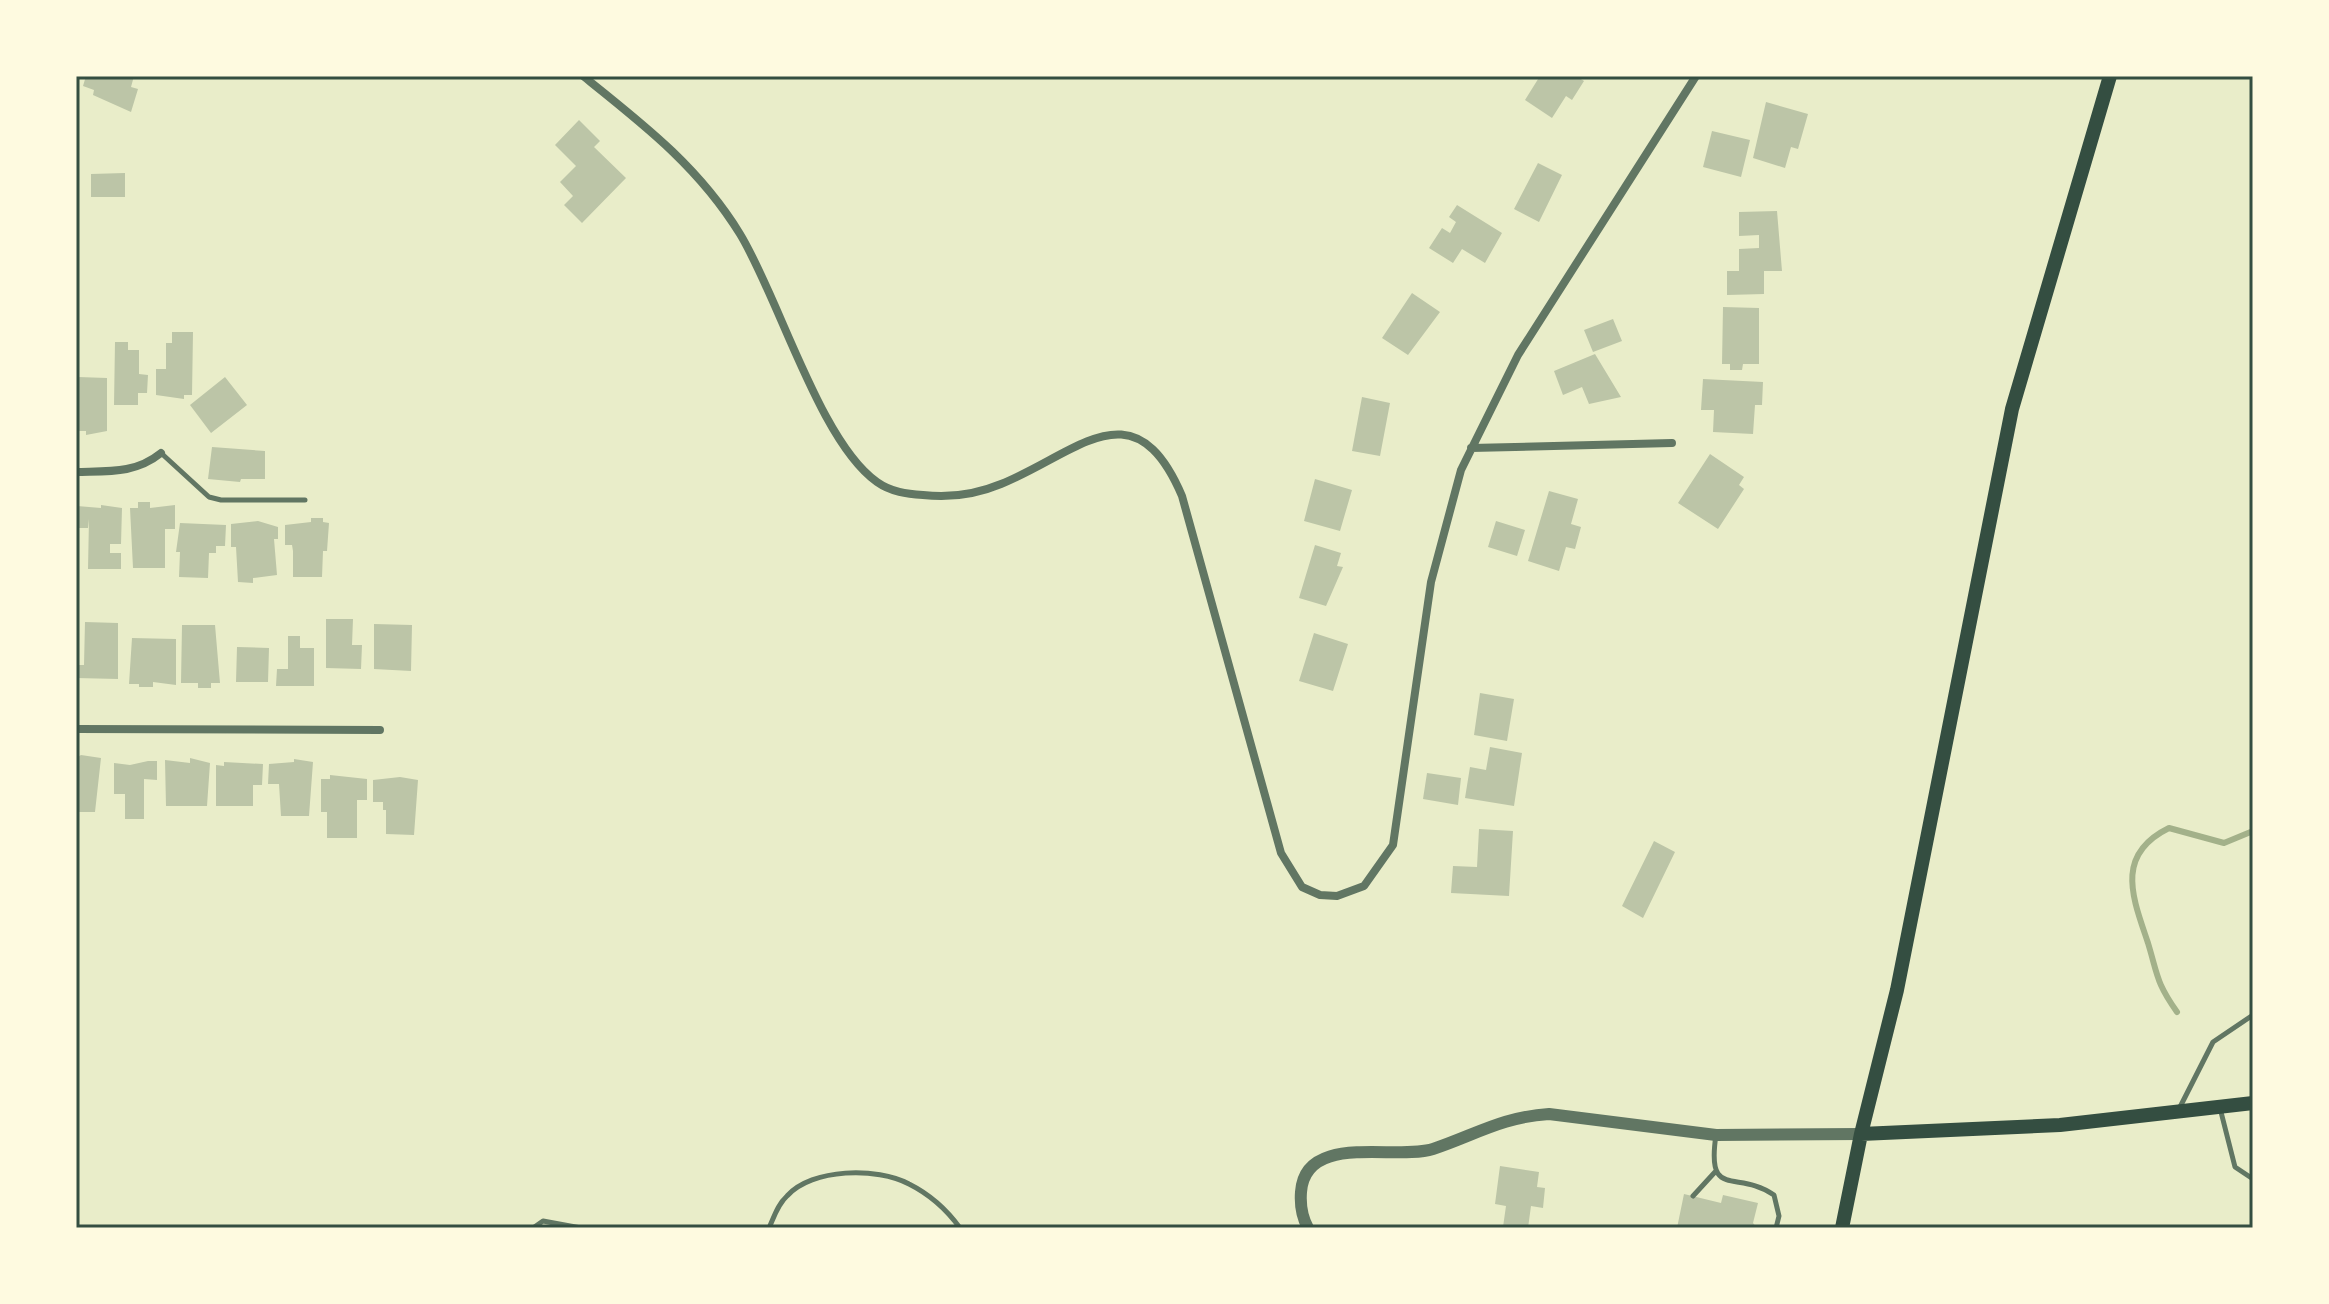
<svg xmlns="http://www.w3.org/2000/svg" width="2329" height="1304" font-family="Rubik,sans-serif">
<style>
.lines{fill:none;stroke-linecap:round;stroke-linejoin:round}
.stream{stroke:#a3b18a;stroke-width:6}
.building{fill:#bcc5a7}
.service{stroke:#617663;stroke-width:5}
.minor{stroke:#617663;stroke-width:8}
.tertiary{stroke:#617663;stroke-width:12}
.secondary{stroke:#344e41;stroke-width:14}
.neatline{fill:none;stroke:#344e41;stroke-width:3}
</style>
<rect width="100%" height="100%" fill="#e9edc9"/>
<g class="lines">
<path class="stream" d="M2177 1012C2156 982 2158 976 2148 943 2133 898 2114 855 2169 828L2224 843 2253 831"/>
</g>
<path class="building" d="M86 76H134L131 87 138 89 131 112 93 95 94 90 83 86Z
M1540 76H1576L1584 81 1572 100 1566 96 1552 118 1525 100Z
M1766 102 1808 114 1798 149 1791 147 1785 168 1753 158Z
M579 120 600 141 594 147 626 178 582 223 564 205 573 196 560 182 576 166 555 145Z
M1712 131 1750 140 1741 177 1703 167Z
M1538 163 1562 175 1539 222 1514 209Z
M125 173V197H91V174Z
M1457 205 1502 233 1485 263 1462 249 1453 263 1429 248 1442 228 1450 233 1456 222 1449 217Z
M1777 211 1782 271H1764V294L1727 295V271H1739V249L1759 248V235L1739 236V212Z
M1412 293 1440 312 1408 355 1382 338Z
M1723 307 1759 308V364H1743L1742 370H1730V364H1722Z
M1613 319 1622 341 1593 352 1584 330Z
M172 332H193L192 395H184V399L156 395V369H166V343H172Z
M115 342H128V350H139V374L148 375 147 393H138V405H114Z
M1595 354 1621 397 1589 404 1582 387 1563 395 1554 371Z
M78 377 107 378V431L86 435V431H76Z
M225 377 247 405 211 433 190 405Z
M1703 379 1763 382 1762 405H1755L1753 434 1713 432 1714 410H1701Z
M1362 397 1390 403 1380 456 1352 451Z
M212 447 265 451V479H241L240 482 208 479Z
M1710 454 1744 477 1739 485 1744 489 1718 529 1678 503Z
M1315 479 1352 490 1340 531 1304 521Z
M1549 491 1578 499 1571 524 1581 527 1575 549 1566 547 1559 571 1528 561Z
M138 502H150V508L175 505V529H165V568H133L130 508H138Z
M101 505 122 508 121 544H110V553H121V569H88L89 519 88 528H77V506L101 508Z
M311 518H323V522L329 523 327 551H323L322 577H293V551L292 545H285V525L311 522Z
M258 521 278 527V539H274L277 575 253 578V583L238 582 236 547H231V524Z
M1496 521 1525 530 1517 556 1488 547Z
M180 523 226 525 225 546H216V553H209L208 578 179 577 180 552H176Z
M1315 545 1341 553 1337 566 1343 567 1326 606 1299 598Z
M326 619H353L352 645H362L361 669 326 668Z
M85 622 118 623V679L76 678V665H84Z
M374 624 412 625 411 671 374 669Z
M182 625H215L220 683H211V688H198V683H181Z
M1314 633 1348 644 1333 691 1299 681Z
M288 636H300V648H314V686H276L277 669H288Z
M132 638 176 639V685L153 682V687H139V684H129Z
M237 647 269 648 268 682H236Z
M1480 693 1514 699 1507 741 1474 735Z
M1490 747 1522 753 1514 806 1465 798 1470 767 1486 770Z
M81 755 101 758 95 812H76V758Z
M190 758 210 763 207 806H166L165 760 190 763Z
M294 759 313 762 309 816H281L279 784H268L269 764 294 762Z
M148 761H157V780L144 779V819H125V794H114V763L130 765Z
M224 762 263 764 262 785H253V806H216V765L224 766Z
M1427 773 1461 778 1458 805 1423 799Z
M330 775 367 779V800H357V838H327V812H321V779H330Z
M400 777 418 780 414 835 386 834V810H383V802H373V780Z
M1479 829 1513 831 1509 896 1451 893 1453 866 1477 867Z
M1654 841 1675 852 1643 918 1622 906Z
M1500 1166 1539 1172 1537 1187 1545 1188 1543 1208 1531 1206 1528 1228 1503 1227 1506 1206 1495 1204Z
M1684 1194 1721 1203 1723 1195 1758 1203 1753 1223 1757 1228H1677Z"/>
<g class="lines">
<path class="service" d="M161 453 209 497 221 500H305
M2220 1108 2235 1167 2253 1179
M2179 1109 2213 1042 2253 1015
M1716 1135C1706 1201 1737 1169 1774 1195L1779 1216 1776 1228
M1693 1196 1715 1172
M533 1228 543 1221 581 1228
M769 1228C774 1217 778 1204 787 1196 812 1168 877 1167 909 1184 929 1194 947 1210 960 1228"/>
<path class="minor" d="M583 76C643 124 699 167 740 234 779 298 820 442 877 482 891 492 907 494 923 495 949 498 977 494 1001 484 1078 453 1134 384 1182 496L1281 853 1302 887 1320 895 1337 896 1364 886 1393 845 1431 582 1461 470 1518 355 1696 76
M1471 448 1672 443
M76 472C108 471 135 474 161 453
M76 729 380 730"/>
<path class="tertiary" d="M1308 1228C1302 1217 1300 1205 1301 1192 1305 1132 1395 1161 1433 1149 1475 1135 1502 1117 1549 1114L1716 1135 1861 1134"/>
<path class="secondary" d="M1861 1134 2060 1125 2253 1103
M1842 1228 1861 1134 1897 990 2012 409 2110 76"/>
</g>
<rect width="2329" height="1304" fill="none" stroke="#fefae0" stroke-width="156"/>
<rect x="78" y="78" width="2173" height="1148" class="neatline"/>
</svg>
